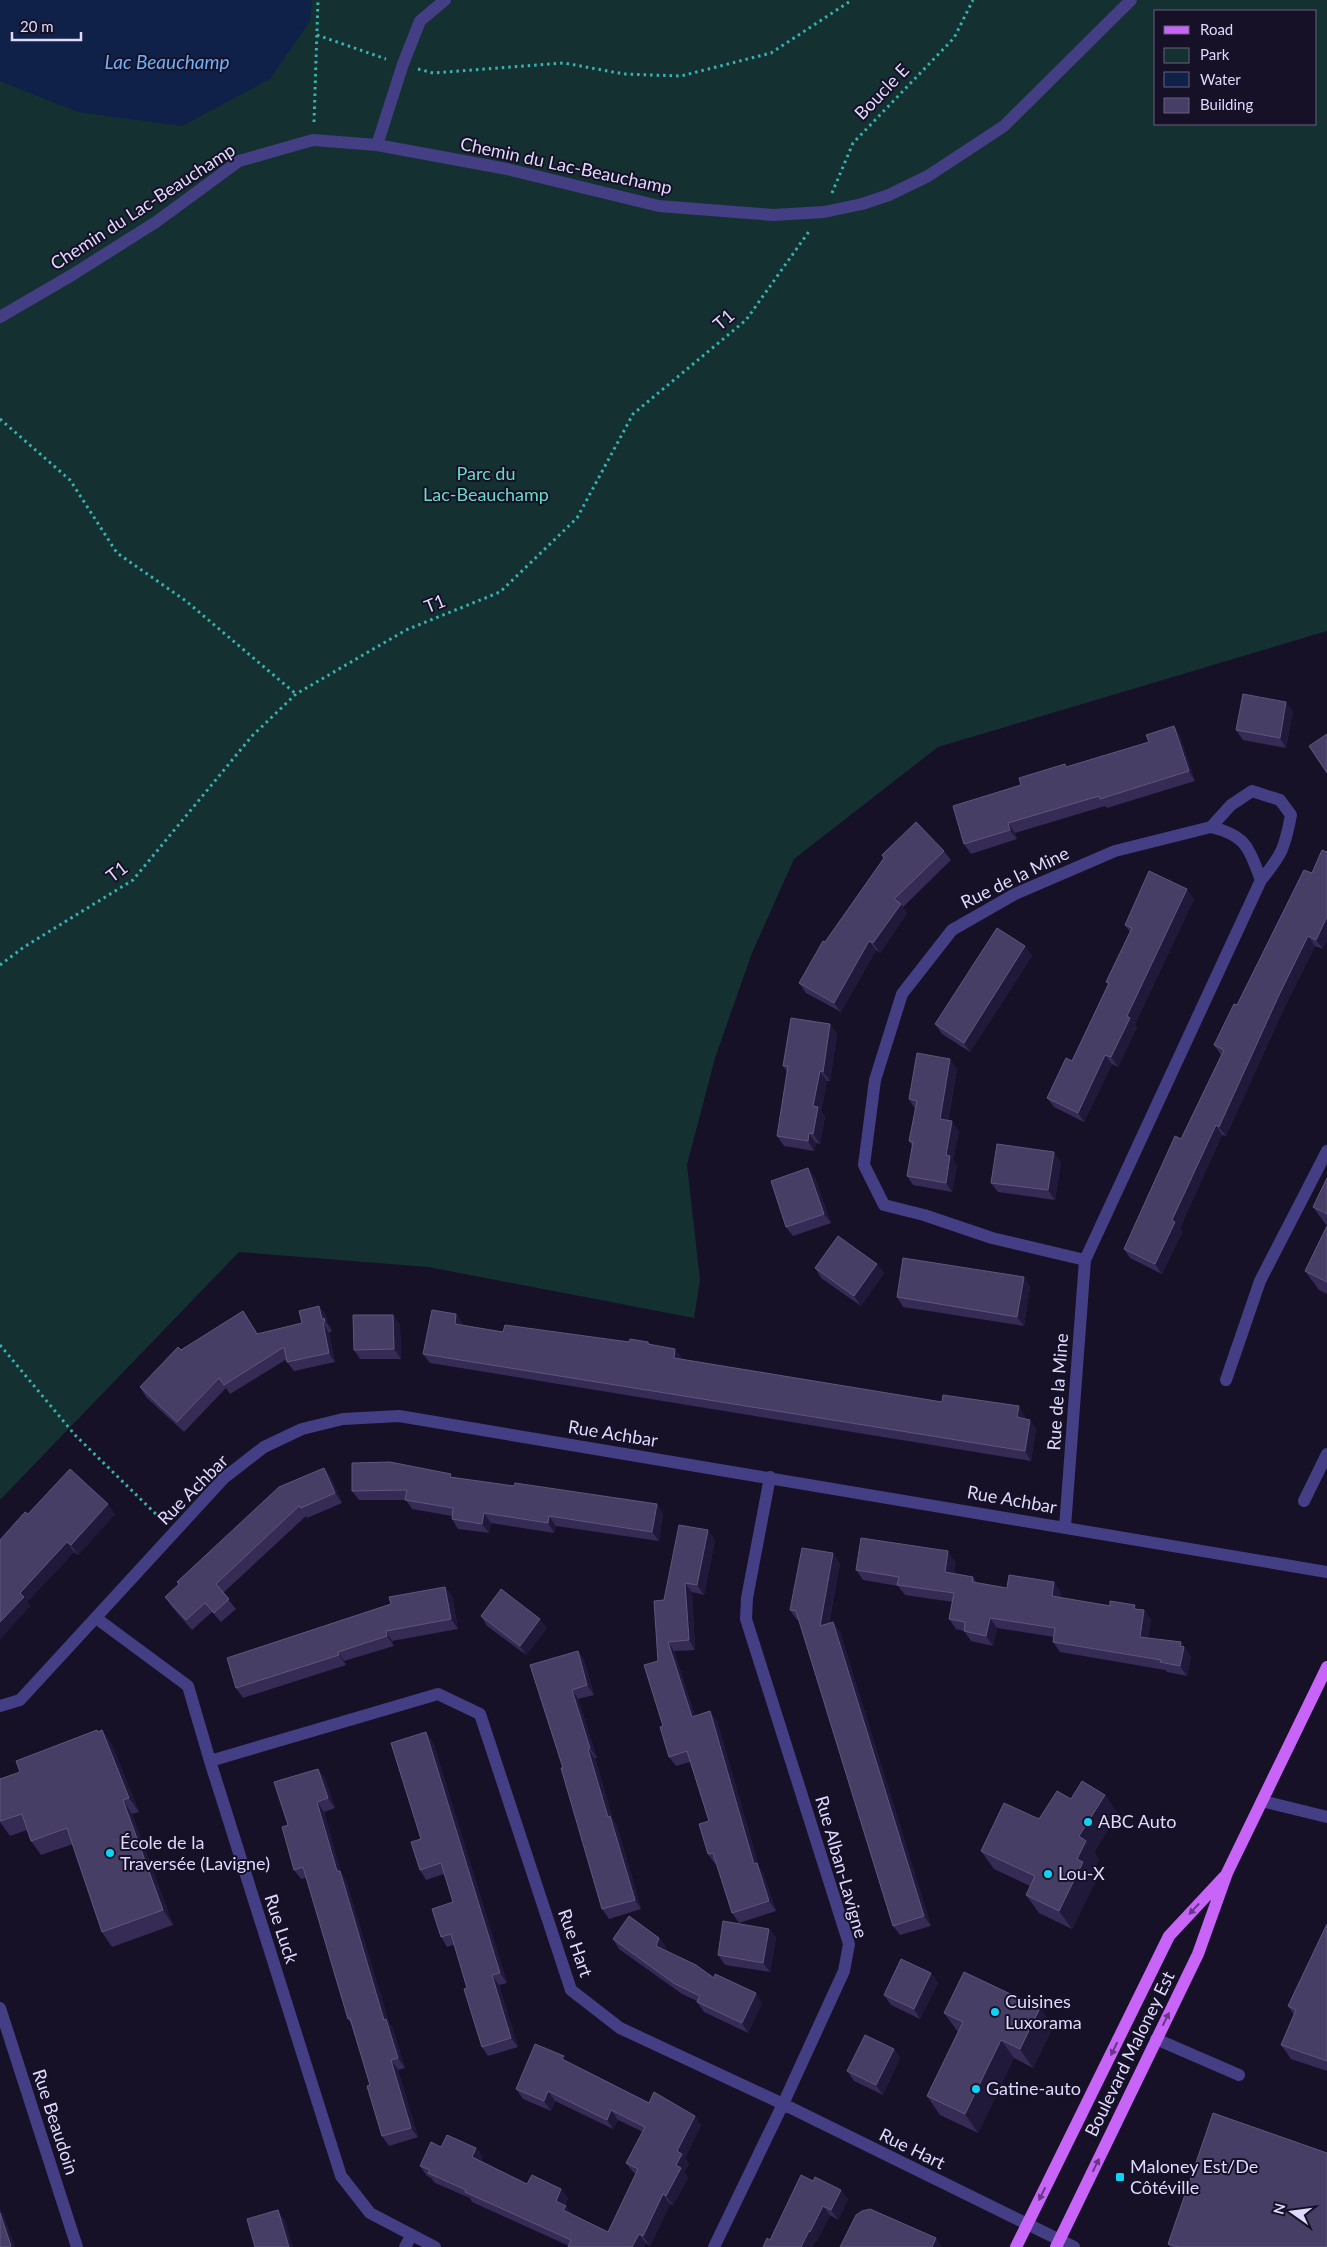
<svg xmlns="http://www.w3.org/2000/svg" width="1327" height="2247" font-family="Lato,sans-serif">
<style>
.green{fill:#143031;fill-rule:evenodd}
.water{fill:#0f2148}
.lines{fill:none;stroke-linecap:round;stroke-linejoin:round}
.path{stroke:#36b4b2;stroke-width:3;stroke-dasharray:2.5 4;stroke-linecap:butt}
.minor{stroke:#443e84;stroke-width:12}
.major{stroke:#c865f8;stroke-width:12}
.wall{fill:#352b54}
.shaded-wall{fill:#21193a}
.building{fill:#473e66;stroke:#5f567e}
.oneway{fill:#663785}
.poi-dot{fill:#0ed3f4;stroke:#161127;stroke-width:2}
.labels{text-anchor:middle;stroke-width:4;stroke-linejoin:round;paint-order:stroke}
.street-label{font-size:18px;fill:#ded9fd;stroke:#161127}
.park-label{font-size:18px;fill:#67dbc3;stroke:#161127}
.poi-label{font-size:18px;fill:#ded9fd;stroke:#161127;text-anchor:start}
.water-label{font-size:19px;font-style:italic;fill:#6cb1f8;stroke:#161127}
</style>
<rect width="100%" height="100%" fill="#161127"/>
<path class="green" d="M0 0H1327V631L938 747 794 859 752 953 715 1058 687 1165 700 1280 694 1318 428 1267 239 1252 0 1500ZM1156 11H1316V124H1156Z"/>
<path class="water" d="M0 0H312L310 21 270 79 182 126 78 112 0 81Z"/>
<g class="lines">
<path class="path" d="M317 35 386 59
M418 69 433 73 564 63 624 74 681 76 771 53 852 0
M314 122 318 0
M832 193 853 143 954 38 973 0
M0 419 70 480 117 553 186 601 296 694
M0 965 24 947 133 880 252 736 296 694 406 630 500 592 577 518 633 414 746 320 810 230
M0 1345 75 1435 162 1520"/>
<path class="minor" d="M377 145 403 64 420 21 445 0
M0 317 72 275 156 222 239 161 313 140 377 145 507 169 659 206 773 215 824 212 862 204 889 195 928 176 1004 126 1131 0
M1211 827C1247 836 1248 847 1261 880
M1226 1380 1260 1281 1327 1151
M1304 1501 1327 1454
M1065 1527 1085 1260 1261 880C1282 855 1285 847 1291 815L1280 800 1252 791 1231 805 1211 827 1115 851 1015 894 952 930 902 994 875 1080 864 1165 884 1205 924 1215 992 1238 1085 1260
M96 1618 188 1686 210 1761 341 2176 370 2213 435 2247
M0 1706 20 1700 224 1478 264 1447 302 1429 343 1419 399 1416 1327 1572
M210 1761 438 1694 480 1714 571 1990 620 2028 783 2104 1074 2247
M1262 1801 1327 1817
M0 2008 77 2247
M1156 2039 1239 2075
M405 2247 411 2236
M714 2247 783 2104 844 1971 849 1944 746 1619 747 1598 770 1477"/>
<path class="major" d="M1016 2247 1169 1936 1224 1877
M1056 2247 1198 1954 1227 1873 1327 1667"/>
</g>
<path class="wall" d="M1293 711 1286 748 1243 740 1236 730Z
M1174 726 1180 736 1195 781 1107 808 1105 806 1015 833 1017 839 971 854 964 844 1021 785 1067 767 1149 742Z
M944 851 951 860 903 907 907 913 880 953 876 950 841 1012 806 993 799 983 825 942 884 858 882 855Z
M1304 870 1323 949 1315 946 1286 1004 1226 1136 1222 1135 1180 1228 1182 1232 1162 1274 1130 1258 1124 1249 1181 1139 1221 1055 1214 1045 1237 1005Z
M1194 899 1135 1024 1137 1027 1118 1067 1112 1064 1084 1122 1054 1107 1047 1098 1072 1061 1108 984 1106 982 1130 932 1125 925Z
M1025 946 1032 956 970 1052 942 1034 935 1024Z
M830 1024 837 1034 830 1081H827L821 1111 825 1116 820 1144 816 1143 814 1151 784 1146 777 1136 787 1072 783 1066Z
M957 1069 948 1121 959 1131 953 1160 957 1165 952 1192 913 1185 907 1176 912 1146 909 1141 915 1109 909 1099Z
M1061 1162 1055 1200 998 1192 991 1183Z
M815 1178 831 1223 793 1236 786 1227Z
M1327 1178V1294L1319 1290 1305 1271 1327 1226 1313 1207Z
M877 1264 884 1273 861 1306 821 1278 815 1268Z
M1024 1277 1030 1287 1024 1326 903 1307 897 1297Z
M319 1306 326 1316 327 1322 332 1331 329 1333 335 1362 294 1371 287 1362V1359L230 1394 226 1388 184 1432 146 1397 140 1387 181 1350 243 1311 258 1334 302 1323Z
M456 1314 463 1324V1325L503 1332 629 1342H648L651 1345 682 1358V1359L1025 1416V1419L1030 1420 1036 1429 1031 1461 430 1363 423 1354Z
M393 1315 400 1325 401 1359H360L354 1350Z
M331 1477 342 1503 307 1518 306 1516 223 1593 236 1609 221 1622 212 1612 192 1630 172 1607 165 1597 179 1584 177 1582Z
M453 1477 663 1513 659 1541 556 1526 554 1533 491 1523 489 1533 458 1529 452 1519V1516L412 1509 406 1500H359L352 1491Z
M28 1514H115L78 1555 74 1552 27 1602 30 1606 0 1639Z
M715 1540 704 1595 692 1592 695 1650 674 1651 695 1716 717 1721 759 1867 763 1873 776 1911 739 1923 732 1913 716 1863 715 1864 708 1854 709 1821 690 1762 676 1766 669 1757 663 1726 658 1661 664 1600Z
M955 1561 954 1574 973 1577 976 1582 1007 1588 1061 1592 1060 1598 1144 1610 1151 1620 1148 1638 1181 1642 1191 1657 1187 1676 1167 1672 1165 1670 1060 1652 1053 1642 1054 1637 997 1628 993 1646 971 1641 964 1631 956 1629 949 1619 953 1602 905 1595 898 1586 863 1580 856 1570Z
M840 1563 829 1623 833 1622 840 1632 931 1926 900 1935 893 1926 799 1620H797L790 1610Z
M445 1587 452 1596 458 1629 392 1641 394 1646 344 1661 346 1665 243 1698 236 1688Z
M481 1616 547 1628 526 1655 487 1626Z
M578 1651 584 1660 594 1695 578 1699 597 1758H595L613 1820 617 1826 641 1909 609 1919 602 1909 563 1768 530 1665Z
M102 1730 112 1745 139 1812 132 1814 173 1925 112 1947 102 1932 73 1844 41 1855 31 1841 27 1830 10 1836 0 1822V1779L20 1772Z
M433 1742 507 1983 499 1985 518 2047 488 2056 482 2047 467 1988 454 1945 447 1947 441 1937 453 1902 444 1874 426 1880 420 1870 421 1839Z
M318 1769 325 1778 335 1808 324 1812 341 1873 346 1880 389 2023 393 2029 405 2068 398 2070 418 2137 389 2146 382 2136 370 2085 351 2024 348 2019 306 1878 301 1879 294 1870 288 1825Z
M1105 1795 1118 1814 1094 1852 1099 1859 1092 1874 1096 1880 1072 1929 1039 1913 1026 1895 1030 1886 994 1869 981 1851 1039 1819 1071 1799Z
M1327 1924V2071L1291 2059 1281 2045 1294 2015 1288 2006Z
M769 1929 776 1938 770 1972 725 1965 718 1955Z
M659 1938 666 1947 665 1950 714 1978 762 2003 748 2033 704 2012 697 2002V2001L682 1994 619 1949 613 1939Z
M931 1973 938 1983 920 2019 891 2005 884 1995Z
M1040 2008 1053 2027 1033 2068 1014 2058 978 2133 940 2115 927 2096 958 2032 944 2013Z
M894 2049 900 2058 883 2095 854 2081 847 2071Z
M567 2062 649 2103 701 2125 685 2158 689 2164 684 2172 688 2178 673 2205 670 2204 650 2246 646 2243 644 2247H568L569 2246 472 2202 470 2198 435 2183 431 2178 427 2176 420 2166 441 2147 476 2148 483 2157 481 2161 527 2184 561 2189 568 2198 565 2205 572 2215 608 2232 636 2174 633 2172 626 2163 643 2132 618 2120 613 2129 555 2101 551 2111 523 2099 516 2089Z
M813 2181 848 2199 838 2220 830 2215 817 2241 816 2240 812 2247H763L770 2240Z
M1168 2244 1327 2247H1170Z"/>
<path class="shaded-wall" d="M1286 702 1293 711 1286 748 1280 738Z
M1174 726 1180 736 1195 781 1189 771Z
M1008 823 1015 833 1017 839 1010 830Z
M1187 889 1194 899 1135 1024 1137 1027 1118 1067 1111 1057 1127 1016Z
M901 904 907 913 880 953 873 943Z
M1327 917V941L1323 949 1316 940Z
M1308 936 1315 946 1286 1004 1226 1136 1219 1127 1279 995Z
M869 941 876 950 841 1012 834 1003Z
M1025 946 1032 956 970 1052 964 1043Z
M830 1024 837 1034 830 1081 823 1072Z
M1105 1055 1112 1064 1084 1122 1078 1113Z
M950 1059 957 1069 946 1129 940 1119Z
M820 1071 827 1081 821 1111 825 1116 820 1144 813 1134V1106Z
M952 1121 959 1131 953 1160 957 1165 952 1192 946 1183V1155Z
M1216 1125 1222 1135 1180 1228 1182 1232 1162 1274 1155 1264 1172 1220Z
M809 1133 816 1143 814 1151 808 1141Z
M1054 1152 1061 1162 1055 1200 1048 1190Z
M808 1168 815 1178 831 1223 824 1214Z
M877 1264 884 1273 861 1306 854 1296Z
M1024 1277 1030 1287 1024 1326 1017 1317Z
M319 1306 326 1316 327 1322 332 1331 325 1321 322 1319Z
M456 1314 463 1324 462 1333 455 1324Z
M393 1315 400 1325 401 1359 394 1349Z
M323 1323 329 1333 335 1362 329 1353Z
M675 1349 682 1358 680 1368 674 1358Z
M1019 1406 1025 1416 1024 1427 1017 1417Z
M1030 1420 1036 1429 1031 1461 1025 1451Z
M324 1468 331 1477 342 1503 335 1493Z
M108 1504 115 1514 78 1555 71 1545Z
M657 1504 663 1513 659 1541 652 1532Z
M484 1513 491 1523 489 1533 482 1524Z
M549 1516 556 1526 554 1533 548 1523Z
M708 1530 715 1540 704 1595 697 1585Z
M67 1542 74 1552 27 1602 30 1606 0 1639V1622L20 1593Z
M948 1551 955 1561 953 1582 945 1572Z
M833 1553 840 1563 826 1636 820 1626Z
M1054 1582 1061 1592 1059 1606 1052 1596Z
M685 1583 692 1592 695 1650 689 1640Z
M445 1587 452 1596 458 1629 451 1619Z
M1144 1610 1151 1620 1147 1647 1140 1637Z
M990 1618 997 1628 993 1646 986 1636Z
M540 1619 547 1628 526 1655 520 1646Z
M833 1622 840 1632 931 1926 924 1916Z
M386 1631 392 1641 394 1646 387 1636Z
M668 1642 674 1651 698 1726 692 1717Z
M1181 1642 1191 1657 1187 1676 1180 1666Z
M578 1651 584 1660 594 1695 587 1685Z
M338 1652 344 1661 346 1665 339 1655Z
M572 1690 578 1699 597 1758 590 1748Z
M710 1711 717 1721 759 1867 763 1873 776 1911 769 1901 754 1864Z
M102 1730 112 1745 139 1812 129 1798Z
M426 1732 433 1742 507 1983 500 1973Z
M588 1749 595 1758 613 1820 617 1826 641 1909 635 1900 608 1817Z
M318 1769 325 1778 335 1808 328 1798Z
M1105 1795 1118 1814 1094 1852 1099 1859 1092 1874 1096 1880 1072 1929 1059 1911 1077 1859 1079 1836Z
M123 1800 132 1814 173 1925 163 1910Z
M317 1802 324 1812 341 1873 346 1880 389 2023 393 2029 405 2068 398 2058 384 2020 337 1871Z
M769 1929 776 1938 770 1972 763 1963Z
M659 1938 666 1947 663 1956 656 1946Z
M931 1973 938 1983 920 2019 914 2009Z
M492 1975 499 1985 518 2047 511 2038Z
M756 1993 762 2003 748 2033 742 2023Z
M1040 2008 1053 2027 1033 2068 1020 2049Z
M1001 2040 1014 2058 978 2133 965 2114Z
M894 2049 900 2058 883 2095 876 2085Z
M391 2060 398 2070 418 2137 411 2128Z
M548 2091 555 2101 551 2111 544 2101Z
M611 2110 618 2120 613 2129 607 2120Z
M695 2116 701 2125 685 2158 689 2164 684 2172 688 2178 673 2205 666 2196 676 2165 677 2151Z
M476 2148 483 2157 479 2166 472 2157Z
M561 2189 568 2198 562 2210 556 2201Z
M841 2190 848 2199 838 2220 831 2210Z
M663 2194 670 2204 650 2246 643 2236Z
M566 2206 572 2215 563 2210Z
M823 2206 830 2215 817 2241 810 2232Z
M0 2208 3 2213 15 2247H12L11 2246 0 2213Z
M278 2210 285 2220 293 2247H289Z
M809 2231 816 2240 812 2247H801Z
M639 2234 646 2243 644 2247H632Z
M936 2238 942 2247H932Z"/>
<path class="building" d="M1243 694 1286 702 1280 738 1236 730Z
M1174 726 1189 771 1100 799 1099 796 1008 823 1010 830 964 844 953 806 1021 785 1019 778 1065 764 1066 767 1149 742 1146 735Z
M1327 734V773L1309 746Z
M916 822 944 851 894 899 901 904 873 943 869 941 834 1003 799 983 823 941 825 942 884 858 882 855Z
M1322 850 1327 852V917L1316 940 1308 936 1279 995 1219 1127 1216 1125 1172 1220 1175 1222 1155 1264 1124 1249 1175 1136 1181 1139 1224 1050 1214 1045 1234 1004 1237 1005 1304 870 1312 873Z
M1149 871 1187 889 1127 1016 1130 1018 1111 1057 1105 1055 1078 1113 1047 1098 1066 1058 1072 1061 1109 983 1106 982 1132 928 1125 925Z
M997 928 1025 946 964 1043 935 1024Z
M791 1018 830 1024 823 1072 820 1071 813 1106 818 1107 813 1134 809 1133 808 1141 777 1136 788 1066H783Z
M917 1053 950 1059 940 1119 952 1121 946 1155 950 1156 946 1183 907 1176 913 1142 909 1141 917 1101 909 1099Z
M997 1144 1054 1152 1048 1190 991 1183Z
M808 1168 824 1214 786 1227 771 1181Z
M1327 1178V1214L1313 1207Z
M1327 1226V1282L1305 1271Z
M838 1236 877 1264 854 1296 815 1268Z
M903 1258 1024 1277 1017 1317 897 1297Z
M319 1306 322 1319 324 1318 325 1321 323 1323 329 1353 287 1362 284 1347 224 1385 219 1378 177 1422 140 1387 178 1347 181 1350 243 1311 257 1334 302 1323 299 1311Z
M432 1310 456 1314 455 1324 503 1332 505 1325 629 1342 630 1339 648 1342V1344L675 1349 674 1358 942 1402 943 1395 1019 1406 1017 1417 1030 1420 1025 1451 423 1354Z
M353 1315H393L394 1349 354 1350Z
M390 1462 451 1474 450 1477 514 1486 515 1483 657 1504 652 1532 549 1516 548 1523 484 1513 482 1524 452 1519 453 1508 405 1500 407 1490 352 1491V1463Z
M324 1468 335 1493 301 1508 299 1506 216 1584 229 1599 214 1613 205 1603 186 1620 165 1597 179 1584 177 1582 279 1487Z
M70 1469 108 1504 71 1545 67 1542 43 1568 20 1593 24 1597 0 1622V1540L25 1512 28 1514Z
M679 1525 708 1530 697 1585 685 1583 689 1640 668 1642 692 1717 710 1711 754 1864 757 1863 769 1901 732 1913 713 1853 708 1854 699 1824 709 1821 687 1751 669 1757 660 1727 663 1726 644 1665 658 1661 654 1601 664 1600Z
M861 1538 948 1551 945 1572 973 1577 972 1582 1007 1588 1009 1575 1054 1582 1052 1596 1110 1606V1601L1135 1605 1134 1609 1144 1610 1140 1637 1181 1642 1180 1646 1184 1647 1180 1666 1160 1662 1161 1660 1053 1642 1055 1628 990 1618 986 1636 964 1631 965 1622 949 1619 954 1593 897 1585 899 1577 856 1570Z
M802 1548 833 1553 820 1626 833 1622 924 1916 893 1926 796 1611 790 1610Z
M445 1587 451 1619 386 1631 387 1636 338 1652 339 1655 236 1688 227 1658 391 1604 389 1597Z
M501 1589 540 1619 520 1646 481 1616Z
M578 1651 587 1685 572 1690 590 1748 588 1749 608 1817 610 1816 635 1900 602 1909 561 1768H563L530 1665Z
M97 1730 98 1732 102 1730 129 1798 123 1800 163 1910 102 1932 67 1828 31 1841 22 1814 0 1821V1779L20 1772 16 1761Z
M426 1732 500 1973 492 1975 511 2038 482 2047 464 1989 467 1988 451 1934 441 1937 432 1909 453 1902 441 1863 420 1870 411 1842 421 1839 391 1743Z
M318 1769 328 1798 317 1802 337 1871H340L384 2020 386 2019 398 2058 391 2060 411 2128 382 2136 367 2086 370 2085 350 2018 348 2019 303 1867 294 1870 282 1827 288 1825 274 1782Z
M1082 1781 1105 1795 1079 1836 1086 1841 1077 1859 1083 1862 1059 1911 1026 1895 1035 1876 981 1851 1004 1803 1039 1819 1057 1791 1071 1799Z
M629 1916 659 1938 656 1946 696 1965 714 1978 715 1974 756 1993 742 2023 697 2002 700 1996 675 1984 613 1939Z
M723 1921 769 1929 763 1963 718 1955Z
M1327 1924V2061L1281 2045 1296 2010 1288 2006Z
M901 1959 931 1973 914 2009 884 1995Z
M964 1972 1040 2008 1020 2049 1001 2040 965 2114 927 2096 963 2022 944 2013Z
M865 2035 894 2049 876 2085 847 2071Z
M535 2044 564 2056 562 2059 649 2103 654 2092 695 2116 677 2151 682 2154 676 2165 681 2168 666 2196 663 2194 643 2236 639 2234 632 2247H568L571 2240 465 2192 466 2190 428 2173 430 2170 420 2166 431 2142 441 2147 447 2135 476 2148 472 2157 527 2184 532 2175 561 2189 556 2201 566 2206 563 2210 608 2232 638 2169 626 2163 645 2127 611 2110 607 2120 548 2091 544 2101 516 2089Z
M1213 2113 1327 2153V2247H1178L1168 2244Z
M801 2175 813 2181 815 2177 841 2190 831 2210 823 2206 810 2232 809 2231 801 2247H763L767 2238 770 2240Z
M870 2209 936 2238 932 2247H840L856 2215 862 2211Z
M278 2210 289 2247H255L247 2219Z
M0 2213 11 2246 8 2247H0Z"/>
<defs><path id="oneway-solid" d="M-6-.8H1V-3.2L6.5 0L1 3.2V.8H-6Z" transform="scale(1.25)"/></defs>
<g class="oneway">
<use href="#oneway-solid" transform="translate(1194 1909) rotate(133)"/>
<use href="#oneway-solid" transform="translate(1166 2019) rotate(-64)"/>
<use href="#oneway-solid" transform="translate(1114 2049) rotate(116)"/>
<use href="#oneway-solid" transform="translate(1096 2165) rotate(-64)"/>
<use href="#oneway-solid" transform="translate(1042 2194) rotate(116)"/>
</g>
<g class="poi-dot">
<circle cx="1088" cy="1822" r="5"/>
<circle cx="110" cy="1853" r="5"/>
<circle cx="1048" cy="1874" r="5"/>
<circle cx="995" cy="2012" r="5"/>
<circle cx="976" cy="2089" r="5"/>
<rect x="1115" y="2172" width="10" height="10" rx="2.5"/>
</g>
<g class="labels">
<g class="street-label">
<text transform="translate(882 92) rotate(-46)" y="6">Boucle E</text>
<text transform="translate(566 166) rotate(12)" y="6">Chemin du Lac-Beauchamp</text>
<text transform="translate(143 207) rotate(-33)" y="6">Chemin du Lac-Beauchamp</text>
<text transform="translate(724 320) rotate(-41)" y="6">T1</text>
<text transform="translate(435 604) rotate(-22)" y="6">T1</text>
<text transform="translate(117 872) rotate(-37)" y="6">T1</text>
<text transform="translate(1015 878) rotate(-26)" y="6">Rue de la Mine</text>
<text transform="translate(1058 1392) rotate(-86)" y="6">Rue de la Mine</text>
<text transform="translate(613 1434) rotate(9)" y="6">Rue Achbar</text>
<text transform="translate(193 1490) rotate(-45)" y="6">Rue Achbar</text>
<text transform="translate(1012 1500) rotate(10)" y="6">Rue Achbar</text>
<text transform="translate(841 1867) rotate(74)" y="6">Rue Alban-Lavigne</text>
<text transform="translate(281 1929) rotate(72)" y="6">Rue Luck</text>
<text transform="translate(575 1943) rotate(71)" y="6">Rue Hart</text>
<text transform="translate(1130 2054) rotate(-64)" y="6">Boulevard Maloney Est</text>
<text transform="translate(55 2122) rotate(72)" y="6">Rue Beaudoin</text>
<text transform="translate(912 2149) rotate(26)" y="6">Rue Hart</text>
</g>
<g class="park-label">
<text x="486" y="480">Parc du<tspan x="486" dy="21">Lac-Beauchamp</tspan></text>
</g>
<g class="poi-label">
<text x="1098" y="1828">ABC Auto</text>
<text x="120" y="1849">École de la<tspan x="120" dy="21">Traversée (Lavigne)</tspan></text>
<text x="1058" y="1880">Lou-X</text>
<text x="1005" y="2008">Cuisines<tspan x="1005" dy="21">Luxorama</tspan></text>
<text x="986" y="2095">Gatine-auto</text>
<text x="1130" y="2173">Maloney Est/De<tspan x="1130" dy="21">Côtéville</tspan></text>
</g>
<g class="water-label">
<text x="167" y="69">Lac Beauchamp</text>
</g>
</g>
<rect x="1154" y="10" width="162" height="115" fill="#161127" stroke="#66617d"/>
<rect x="1164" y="26" width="25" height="8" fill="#c865f8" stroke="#66617d"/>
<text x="1200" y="35" font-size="15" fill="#ded9fd">Road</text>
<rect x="1164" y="48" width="25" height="15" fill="#143031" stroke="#66617d"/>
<text x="1200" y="60" font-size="15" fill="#ded9fd">Park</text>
<rect x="1164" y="72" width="25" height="15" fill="#0f2148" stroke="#66617d"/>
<text x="1200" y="85" font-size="15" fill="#ded9fd">Water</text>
<rect x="1164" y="98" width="25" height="15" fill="#473e66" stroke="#66617d"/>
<text x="1200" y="110" font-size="15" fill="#ded9fd">Building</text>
<g transform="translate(1292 2212) rotate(284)" stroke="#161127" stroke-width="4" paint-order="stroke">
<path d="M0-4L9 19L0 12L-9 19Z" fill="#ded9fd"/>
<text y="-8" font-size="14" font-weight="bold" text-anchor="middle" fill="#ded9fd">N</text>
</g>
<path d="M12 32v8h69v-8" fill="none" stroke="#ded9fd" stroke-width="2.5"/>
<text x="20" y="32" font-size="15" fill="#ded9fd" stroke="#161127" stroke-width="4" paint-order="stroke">20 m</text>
</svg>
